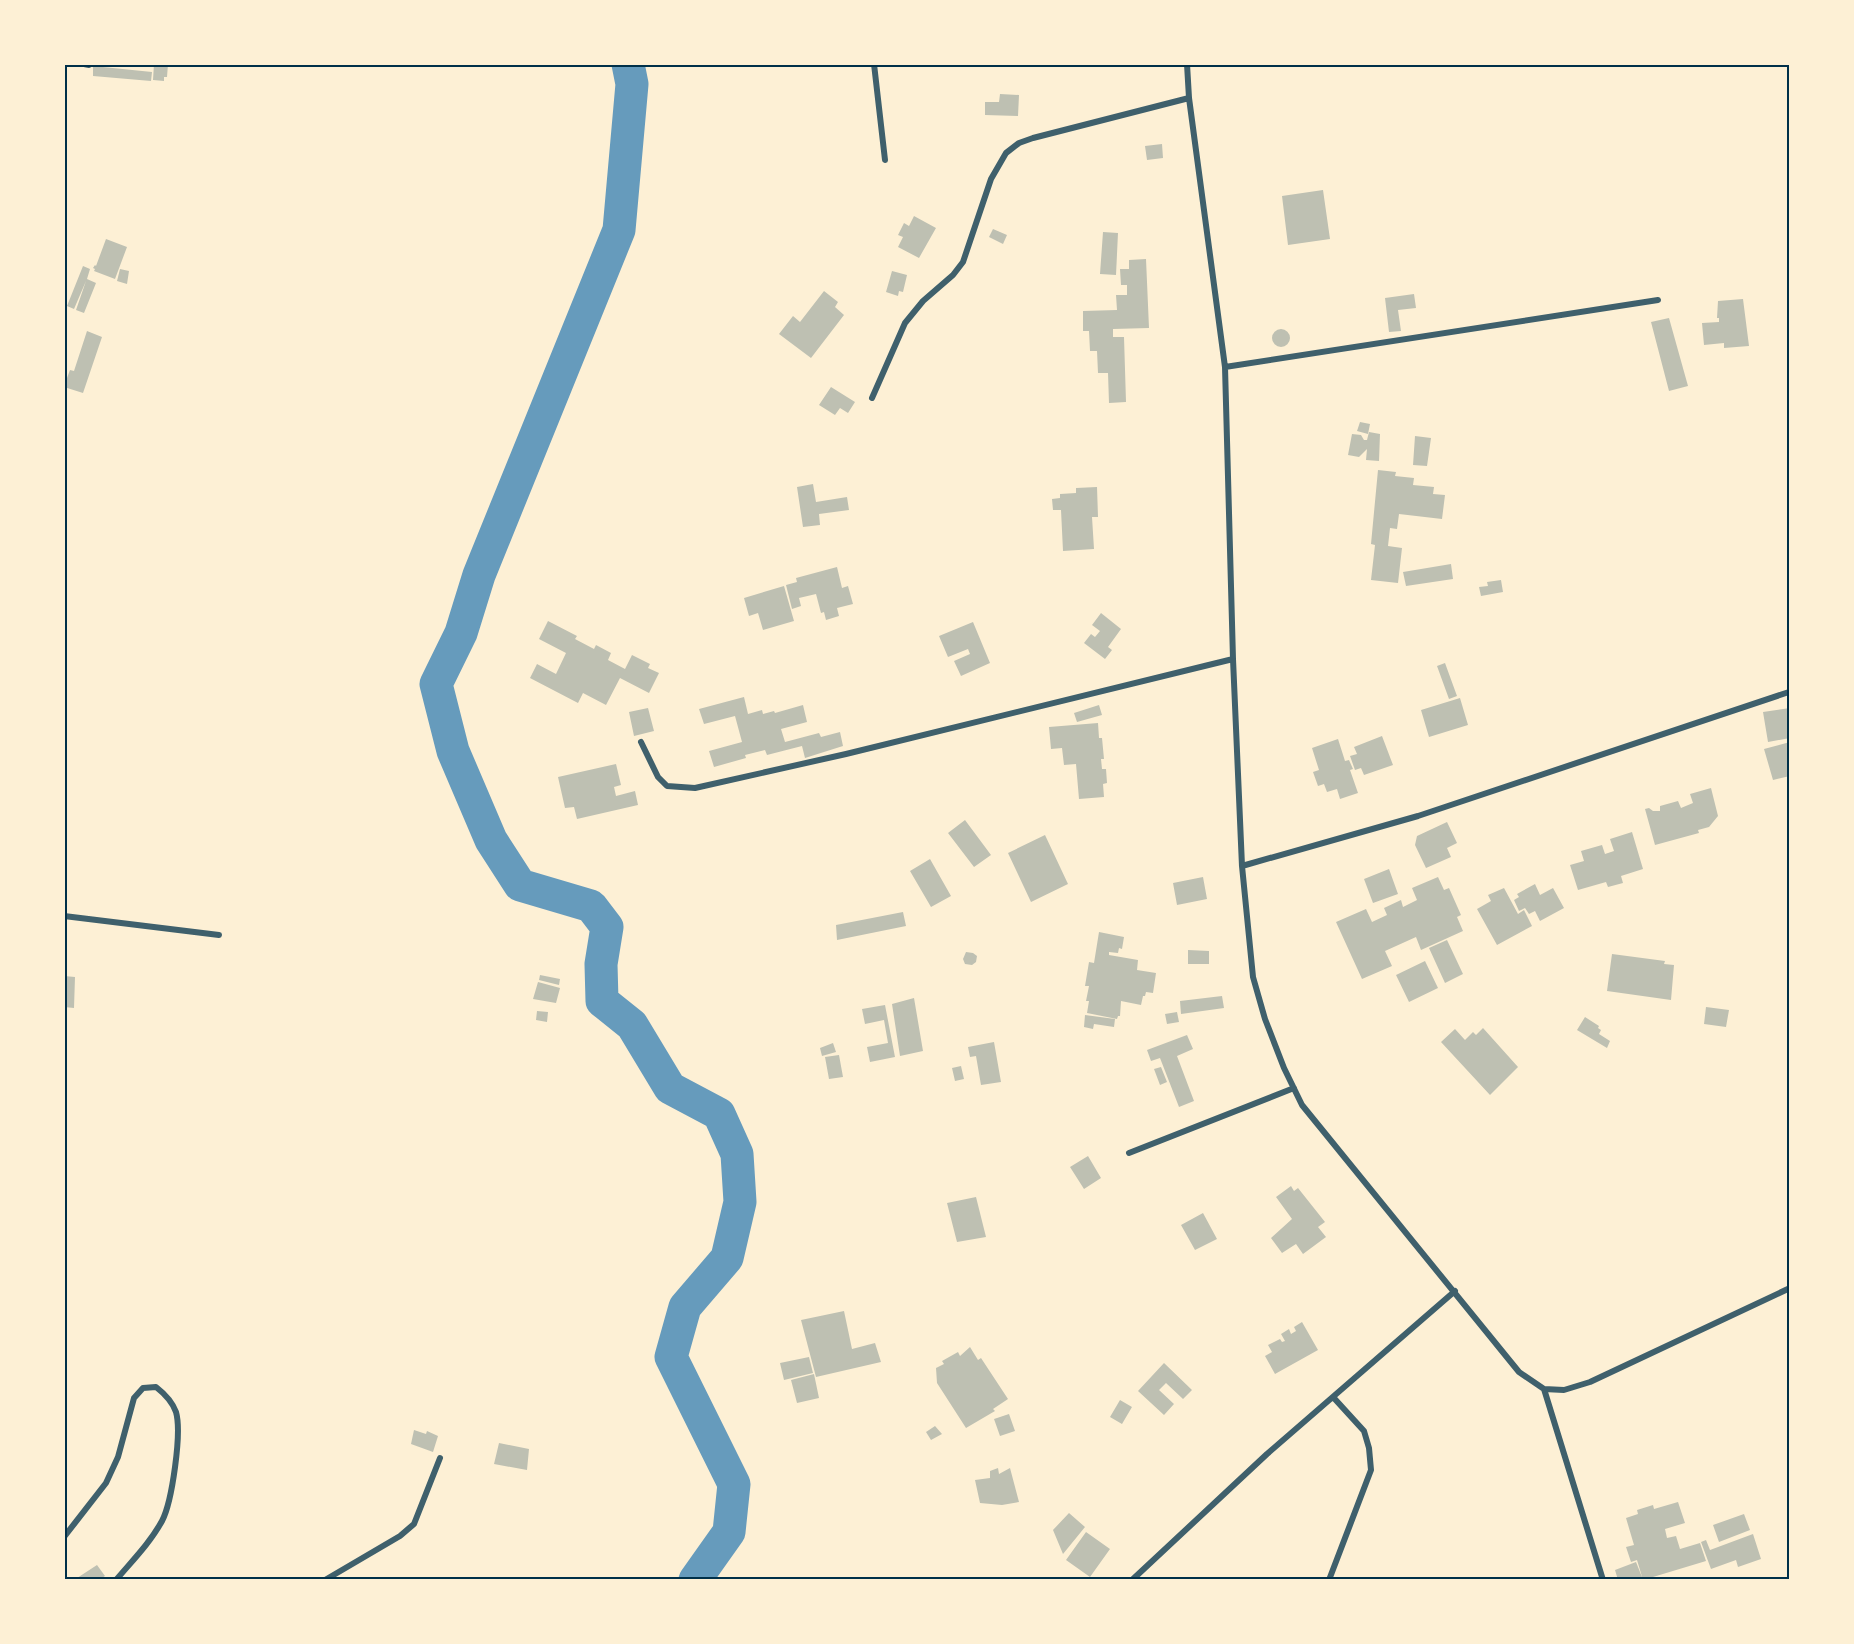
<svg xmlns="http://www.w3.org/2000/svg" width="1854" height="1644" font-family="'PT Sans Narrow',sans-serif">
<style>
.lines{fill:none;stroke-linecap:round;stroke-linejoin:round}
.river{stroke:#669bbc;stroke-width:33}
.building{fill:#bec0b2}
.minor{stroke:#3f606c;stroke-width:6}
.neatline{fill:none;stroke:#003049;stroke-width:2}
</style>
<rect width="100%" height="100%" fill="#fdf0d5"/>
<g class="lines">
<path class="river" d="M628 64 632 84 619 230 479 575 461 633 436 684 453 751 491 840 520 885 591 906 607 927 601 964 602 1001 632 1025 670 1088 719 1114 737 1154 740 1202 727 1258 685 1307 671 1357 734 1484 729 1532 695 1580"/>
</g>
<path class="building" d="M154 64H168L167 77H164V81L153 80Z
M93 66 152 72 151 81 93 76Z
M1000 94 1019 95 1018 116 985 115V102H999Z
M1162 144 1163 158 1147 160 1145 146Z
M1323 190 1330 239 1288 245 1282 196Z
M914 216 936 228 919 258 898 247 903 237 898 235 904 223 909 226Z
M993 229 1007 235 1003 244 989 237Z
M1103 232 1118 233 1116 275 1100 274Z
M106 239 127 247 115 279 94 271 95 269 93 268 95 265 96 266Z
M1146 259 1149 328 1113 329V337H1124L1126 402 1109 403 1108 373H1098L1097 351H1090L1089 331H1083V311L1117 310 1116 295H1127V285H1121L1120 269H1129V260Z
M83 266 90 269 87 279 96 283 84 313 76 310 86 281 74 309 67 306Z
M120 269 129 271 127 284 117 281Z
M892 271 907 275 903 292 899 291 898 296 886 292Z
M824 291 838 302 835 307 844 315 811 358 779 334 793 316 800 322Z
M1414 294 1416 308 1398 310 1401 331 1389 332 1385 298Z
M1743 299 1749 346 1724 348V343L1704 345 1702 323 1719 322V318H1717L1718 301Z
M1669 318 1688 386 1669 391 1651 322Z
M1272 338a9 9 0 1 1 18 0a9 9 0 1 1-18 0Z
M87 331 102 337 83 393 64 387V377L67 378 70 370 74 371Z
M831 387 855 402 848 413 840 408 835 415 819 405Z
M1360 422 1370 424 1368 434 1357 431Z
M1369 432 1380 434 1379 461 1366 460 1367 449 1359 457 1348 455 1352 434 1361 435 1364 440H1367Z
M1415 436 1431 438 1427 466 1413 465Z
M1378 470 1396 472 1395 476 1414 478 1413 485 1434 487 1433 494 1445 495 1442 519 1399 514 1397 529 1390 528 1388 546 1402 548 1398 583 1371 580 1375 545 1371 544Z
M813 484 816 502 847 497 849 510 819 514 820 525 803 527 797 487Z
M1097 487 1098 517H1092L1094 549 1063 551 1061 510H1053L1052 499 1060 498V494L1076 493V488Z
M1451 564 1453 579 1406 586 1403 572Z
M837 567 842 588 848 586 853 604 837 608 839 616 826 620 824 612 821 613 816 594 799 598 801 606 792 609 786 585 797 582 796 578Z
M1501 580 1503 592 1481 596 1479 587 1488 586 1487 582Z
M784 586 794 621 763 630 758 613 749 616 744 598Z
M1101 613 1121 629 1108 647 1112 650 1105 659 1084 643 1091 634 1095 637 1100 631 1092 625Z
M548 621 577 636 575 639 594 649 596 645 611 653 608 660 625 669 632 655 650 664 648 668 659 673 649 693 620 678 606 705 583 693 578 703 530 678 537 664 556 674 566 653 539 639Z
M973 622 990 663 961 676 954 661 970 654 968 649 948 657 939 636Z
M1445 663 1457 696 1449 699 1437 666Z
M744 697 748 714 762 710 763 714 774 711 775 713 803 705 807 722 781 729 785 742 819 733 821 737 840 732 843 746 805 758 802 746 767 755 765 750 745 755 746 758 714 767 709 751 742 742 735 716 704 724 699 709Z
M1460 698 1468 725 1429 737 1421 710Z
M1099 705 1102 715 1077 722 1074 713Z
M648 708 654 731 634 736 629 712Z
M1790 708V738L1768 742 1763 712Z
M1098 723 1099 738H1102L1104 759H1101L1102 769H1106L1107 783 1103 784 1104 797 1079 799 1076 764 1064 765 1062 748 1051 749 1049 727Z
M1382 736 1393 765 1364 775 1361 768 1355 770 1350 756 1357 754 1354 747Z
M1338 739 1345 761 1349 760 1353 769 1350 770 1358 793 1340 799 1337 789 1327 792 1324 784 1318 786 1313 772 1319 770 1312 748Z
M1790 742V776L1773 780 1764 749Z
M616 764 621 785 614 787 616 796 635 791 638 805 577 819 574 807 565 808 558 777Z
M1711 788 1718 816 1709 827 1698 830 1699 833 1655 845 1645 809 1649 808 1653 811H1660V806L1678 801 1681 808 1693 803 1690 794Z
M965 820 991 855 974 867 948 833Z
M1447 822 1457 843 1447 848 1451 857 1426 868 1415 845 1417 836Z
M1632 832 1643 869 1621 876 1623 883 1608 887 1606 882 1578 890 1570 865 1584 861 1581 851 1602 845 1605 854 1614 851 1610 839Z
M1045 835 1068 884 1031 902 1008 853Z
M930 859 951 896 931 907 910 871Z
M1389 869 1398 894 1373 903 1364 879Z
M1203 877 1207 899 1177 905 1173 883Z
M1438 877 1444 890 1449 888 1461 915 1457 917 1463 931 1421 950 1416 937 1385 951 1392 966 1362 979 1336 922 1366 909 1372 922 1387 915 1384 908 1401 900 1403 907 1417 900 1412 888Z
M1535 884 1540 895 1553 888 1564 908 1540 921 1535 911 1529 914 1525 908 1519 911 1514 900 1519 897 1517 894Z
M1504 888 1518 914 1524 910 1532 926 1497 945 1477 909 1491 901 1488 895Z
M903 912 906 926 837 940 836 925Z
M1099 932 1124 937 1122 949 1119 948 1118 953 1109 952V955L1138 960 1137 970 1156 973 1153 993 1146 992 1145 996H1143L1141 1005 1121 1001 1120 1016H1118L1117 1019 1087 1013 1089 1001H1086L1089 986H1085L1089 962 1094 963Z
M1447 940 1463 974 1445 983 1429 948Z
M1188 950 1209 951V964H1188Z
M966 952 973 953 977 956 976 962 972 965 965 964 963 959Z
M1612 954 1665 961 1664 964 1674 965 1671 1000 1607 991Z
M1425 961 1438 988 1409 1002 1396 975Z
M540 975 560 979 559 985 539 980Z
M64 976 75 977 74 1008 64 1007Z
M538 982 560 988 556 1003 533 999Z
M1222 996 1224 1008 1181 1014 1180 1001Z
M914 998 923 1051 900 1056 892 1004Z
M885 1005 895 1057 870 1062 867 1047 888 1043 884 1020 865 1024 862 1009Z
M1706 1007 1729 1010 1726 1027 1704 1024Z
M537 1011 548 1012 547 1022 536 1020Z
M1177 1012 1179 1022 1167 1024 1165 1014Z
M1085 1015 1115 1019 1114 1027 1094 1024 1093 1029 1084 1027Z
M1585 1017 1599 1026 1598 1028 1601 1030 1599 1034 1610 1041 1607 1048 1577 1030Z
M1483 1028 1518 1067 1490 1095 1441 1042 1455 1029 1465 1040 1473 1032 1476 1035Z
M1187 1035 1193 1049 1177 1056 1194 1101 1179 1107 1160 1058 1151 1061 1147 1050Z
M994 1042 1001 1082 981 1085 976 1056 970 1057 968 1047Z
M833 1043 836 1052 822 1056 820 1048Z
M839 1055 843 1077 829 1079 825 1057Z
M961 1066 964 1079 955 1081 952 1068Z
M1161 1067 1167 1082 1160 1085 1154 1069Z
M1088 1156 1101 1178 1084 1189 1070 1167Z
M1291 1186 1294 1191 1298 1188 1325 1222 1318 1227 1326 1237 1303 1254 1296 1244 1282 1253 1271 1238 1292 1219 1276 1197Z
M976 1197 986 1237 957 1242 947 1203Z
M1203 1213 1217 1239 1195 1250 1181 1225Z
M844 1311 852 1349 875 1343 881 1362 816 1377 801 1320Z
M1302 1322 1318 1350 1275 1374 1265 1356 1272 1352 1268 1345 1280 1339 1282 1342 1285 1341 1281 1334 1289 1329 1291 1334 1296 1331 1294 1327Z
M970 1347 978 1360 981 1358 1008 1399 993 1409 995 1411 966 1428 937 1383 936 1368 944 1364 942 1361 958 1352 960 1356Z
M809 1357 813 1373 784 1380 780 1363Z
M1164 1363 1192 1390 1183 1399 1166 1383 1159 1390 1174 1404 1164 1415 1138 1391Z
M814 1374 819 1398 797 1403 791 1380Z
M1120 1400 1132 1407 1122 1424 1110 1417Z
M1009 1414 1015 1431 1000 1436 994 1419Z
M935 1426 942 1434 931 1440 926 1432Z
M414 1430 426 1434 427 1431 438 1436 433 1452 411 1444Z
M499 1443 529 1449 527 1470 494 1464Z
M998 1468 999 1474 1010 1468 1019 1502 1002 1505 980 1503 975 1480 990 1478V1471Z
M1678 1502 1685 1523 1665 1529 1667 1538 1676 1536 1680 1549 1700 1543 1706 1561 1653 1577 1654 1580H1643L1637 1560 1631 1562 1626 1547 1634 1545 1626 1518 1638 1514 1637 1510 1653 1505 1654 1509Z
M1069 1513 1085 1527 1063 1554 1053 1530Z
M1744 1514 1750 1530 1719 1542 1713 1525Z
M1086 1532 1110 1549 1090 1577 1066 1560Z
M1753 1534 1761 1559 1738 1567 1736 1560 1711 1569 1701 1542 1706 1540 1710 1550Z
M1636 1562 1642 1577 1638 1580H1618L1615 1570Z
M97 1565 105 1576 99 1580H74Z"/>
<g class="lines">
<path class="minor" d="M84 64 89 65
M874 64 885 160
M1187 64 1189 98 1225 367 1233 659 1242 866 1253 977 1265 1019 1284 1068 1302 1105 1519 1372 1544 1389 1564 1390 1590 1382 1790 1288
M1225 367 1658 300
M872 398 905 323 923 301 953 275 963 262 991 179 1006 153 1019 143 1033 138 1189 98
M641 742 658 777 667 786 695 788 846 754 1233 659
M1242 866 1418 816 1789 692
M64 916 219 935
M1129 1153 1294 1088
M1544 1389 1603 1580
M64 1537 106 1483 118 1457 134 1398 143 1388 156 1387C165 1394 172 1401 176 1412 182 1433 172 1502 162 1521 150 1543 132 1561 116 1580
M325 1580 400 1536 414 1524 440 1458
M1132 1580 1267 1454 1455 1291
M1329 1580 1371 1470 1369 1448 1364 1431 1333 1397"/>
</g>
<rect width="1854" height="1644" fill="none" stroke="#fdf0d5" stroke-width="132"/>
<rect x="66" y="66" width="1722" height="1512" class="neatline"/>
</svg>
